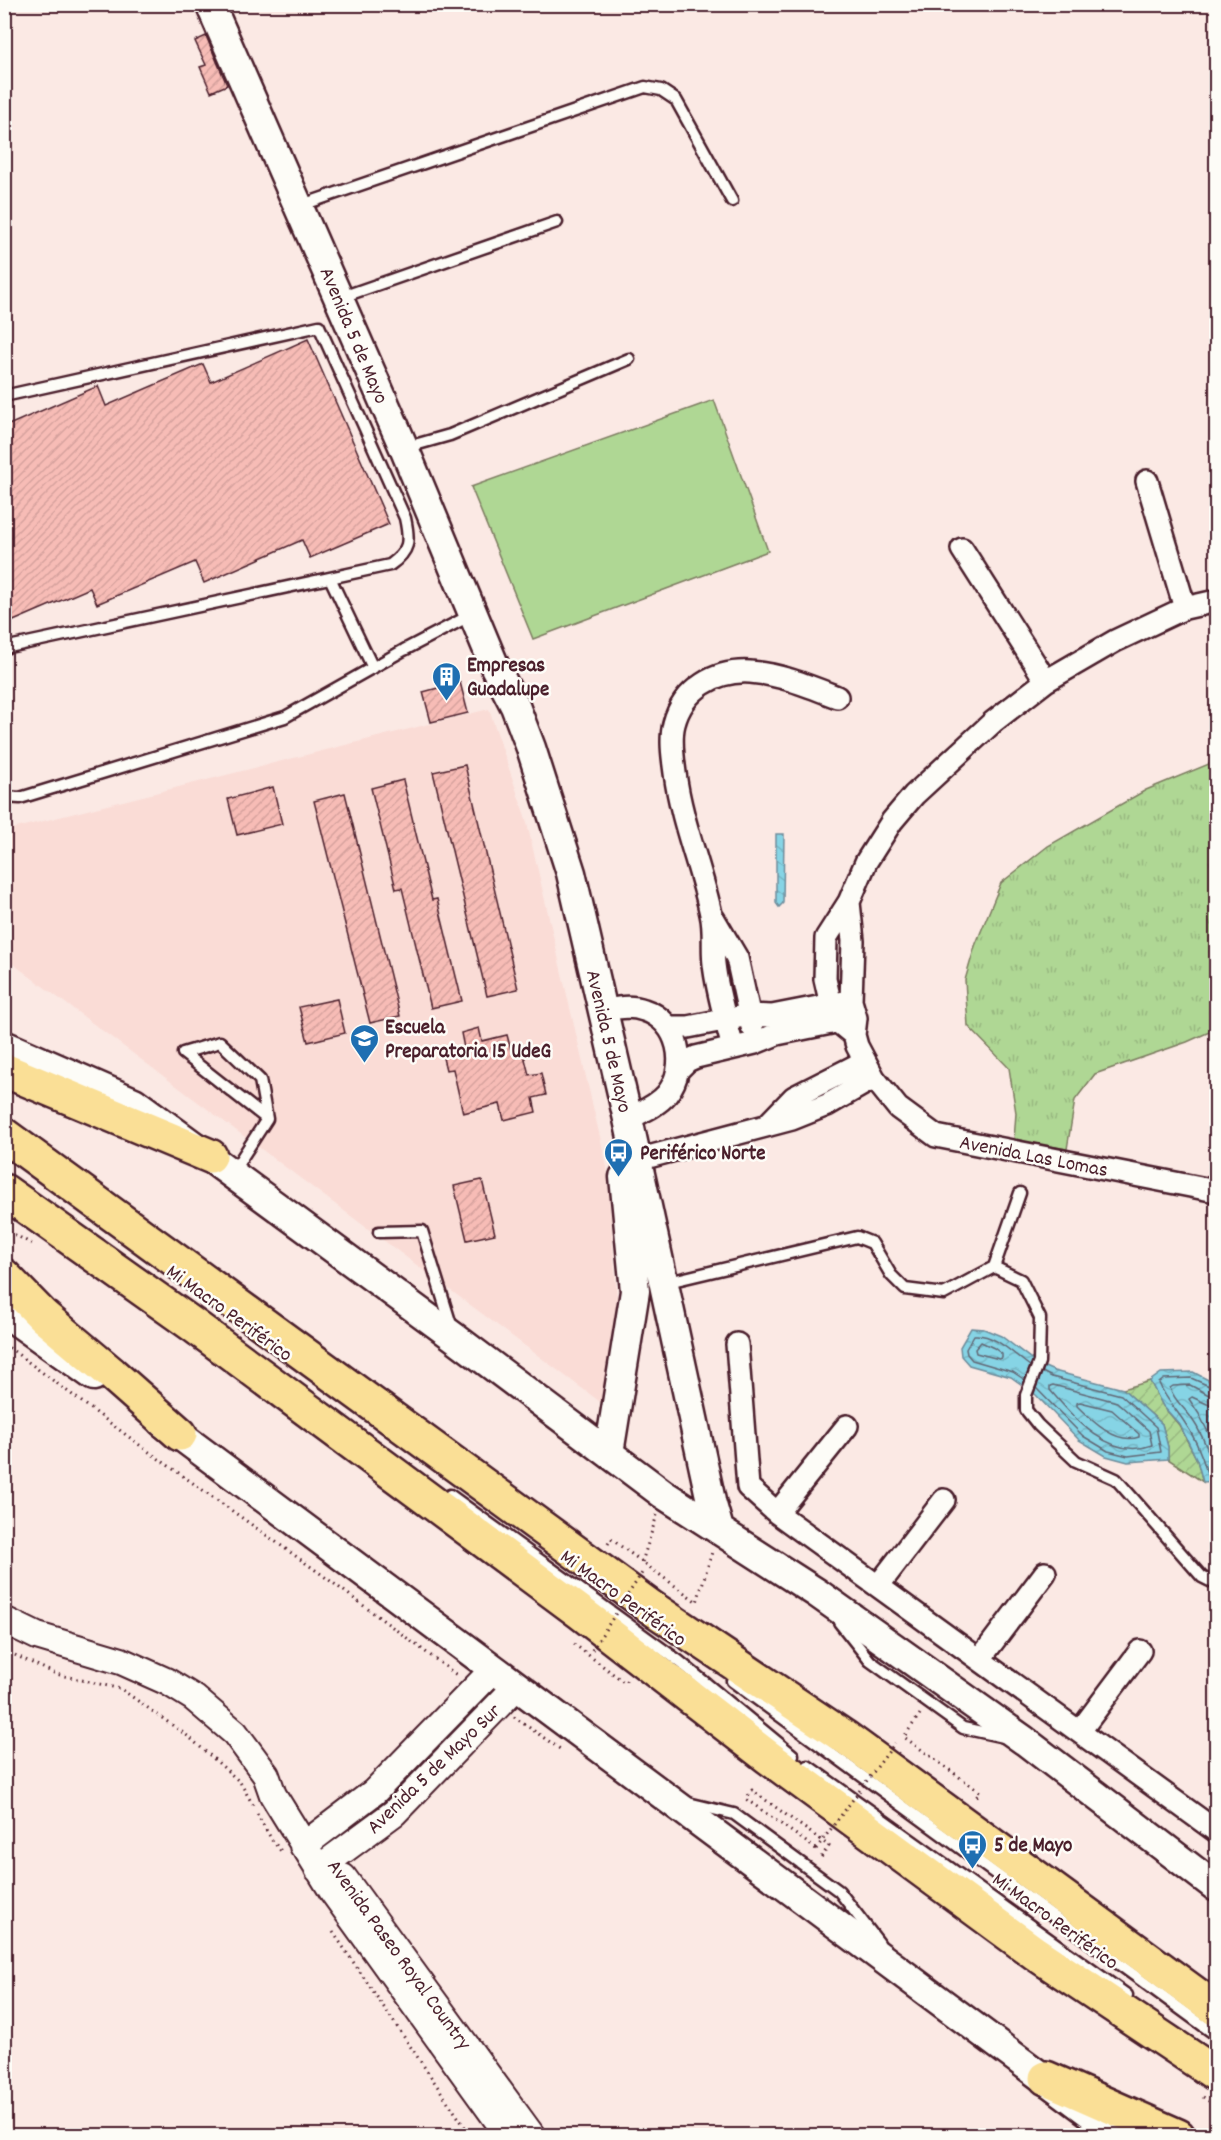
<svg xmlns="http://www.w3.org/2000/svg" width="1221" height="2140" font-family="Dekko,sans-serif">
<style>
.built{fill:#fadcd6}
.grass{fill:url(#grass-tufts);stroke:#7c7b60;stroke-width:1.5}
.garden{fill:url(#garden-furrows);stroke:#7c7b60;stroke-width:1.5}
.pitch{fill:#afd794;stroke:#7c7b60;stroke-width:1.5}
.water{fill:url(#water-waves);stroke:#6e8c9b;stroke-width:1.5}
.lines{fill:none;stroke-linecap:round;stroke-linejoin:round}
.shore{stroke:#626775;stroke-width:1.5}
.building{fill:url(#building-hatch);stroke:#4a1f2b;stroke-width:1.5}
.service-casing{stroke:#4a1f2b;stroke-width:15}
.minor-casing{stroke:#4a1f2b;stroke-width:26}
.tertiary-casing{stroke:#4a1f2b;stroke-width:30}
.secondary-casing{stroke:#4a1f2b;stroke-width:33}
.motorway-casing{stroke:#4a1f2b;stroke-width:38}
.path{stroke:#4a1f2b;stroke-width:3;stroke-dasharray:1.5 4.5;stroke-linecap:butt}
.service{stroke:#fdfcf7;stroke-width:10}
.minor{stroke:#fdfcf7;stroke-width:21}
.tertiary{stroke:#fdfcf7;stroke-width:26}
.secondary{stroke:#fdfcf7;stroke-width:28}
.motorway{stroke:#fadf96;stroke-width:33}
.path-bridge{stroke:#4a1f2b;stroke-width:3;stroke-dasharray:1.5 4.5;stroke-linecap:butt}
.labels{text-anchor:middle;stroke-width:5;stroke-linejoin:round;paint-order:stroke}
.street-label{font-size:21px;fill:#4a1f2b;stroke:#fdfcf7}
.poi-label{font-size:21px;font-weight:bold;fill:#4a1f2b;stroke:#fdfcf7;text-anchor:start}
</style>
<defs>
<pattern id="grass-tufts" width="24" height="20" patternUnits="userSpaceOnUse" patternTransform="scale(1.5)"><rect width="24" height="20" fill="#afd794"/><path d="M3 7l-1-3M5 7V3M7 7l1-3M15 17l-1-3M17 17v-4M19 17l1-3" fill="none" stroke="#98b880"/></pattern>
<pattern id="garden-furrows" width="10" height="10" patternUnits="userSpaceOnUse" patternTransform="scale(1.5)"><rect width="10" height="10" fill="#afd794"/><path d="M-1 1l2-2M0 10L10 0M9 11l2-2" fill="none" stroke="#98b880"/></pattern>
<pattern id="water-waves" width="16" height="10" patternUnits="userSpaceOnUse" patternTransform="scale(1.5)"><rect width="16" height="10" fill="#86d4e5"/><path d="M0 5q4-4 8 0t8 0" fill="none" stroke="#75b6c5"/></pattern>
<pattern id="building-hatch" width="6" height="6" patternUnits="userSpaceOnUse" patternTransform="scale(1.5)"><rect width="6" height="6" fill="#f7bcb6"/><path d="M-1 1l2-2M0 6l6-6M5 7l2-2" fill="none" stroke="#d5a19d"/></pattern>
</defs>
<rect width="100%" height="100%" fill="#fbe9e4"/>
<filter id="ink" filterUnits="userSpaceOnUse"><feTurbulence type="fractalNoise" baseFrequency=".0167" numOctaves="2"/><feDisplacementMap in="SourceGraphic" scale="12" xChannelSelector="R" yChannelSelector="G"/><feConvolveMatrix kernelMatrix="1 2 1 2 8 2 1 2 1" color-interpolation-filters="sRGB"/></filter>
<g filter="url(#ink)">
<path class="built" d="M489 709 526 819 607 1167 617 1298 607 1407 5 958 4 831Z"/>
<path class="grass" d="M1216 761V1029L1187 1042 1095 1074 1075 1100 1067 1149 1014 1140 1016 1113 1009 1068 968 1026 965 980 975 946 1001 883 1048 846 1146 790Z"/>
<path class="garden" d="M1150 1381 1163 1406 1179 1425 1197 1460 1203 1482 1168 1459V1447L1162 1424 1123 1389Z"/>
<path class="pitch" d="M714 400 768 551 533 639 471 487Z"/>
<path class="water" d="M776 834H784L783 903 779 907 776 903Z
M971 1328 984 1329 1001 1336 1038 1364 1054 1371 1123 1389 1162 1424 1168 1447V1459L1128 1462 1106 1456 1079 1440 1036 1395 1011 1377 969 1365 961 1356 960 1347Z
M1193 1372 1216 1384V1481L1203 1482 1197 1460 1180 1425 1163 1406 1150 1381 1161 1373Z"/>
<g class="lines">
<path class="shore" d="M981 1342 994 1348 1002 1354V1358L999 1359 976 1353 975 1349Z
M1025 1380 1013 1372 972 1360 967 1354 966 1349 974 1335C995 1333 1014 1355 1030 1366
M1053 1385 1117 1402 1149 1431 1152 1445C1110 1461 1074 1418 1050 1390V1386Z
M1036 1388 1083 1436 1108 1451 1128 1456 1161 1452 1156 1427 1121 1395 1052 1377 1042 1372
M1216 1389 1191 1378 1164 1379 1159 1383C1165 1398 1174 1407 1183 1420 1194 1435 1202 1455 1207 1473L1216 1475
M1216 1396 1209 1395 1190 1385 1173 1386 1170 1388C1174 1400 1183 1407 1190 1416 1200 1430 1208 1449 1213 1465L1216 1467
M1080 1402 1112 1410 1139 1434V1437C1116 1445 1092 1421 1077 1406V1403Z
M1216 1405 1207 1404 1192 1397 1189 1399 1199 1414 1216 1448"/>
</g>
<path class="building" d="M206 36 227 85 211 92 200 67 206 65 195 41Z
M308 339 389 524 310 558 302 540 204 583 195 562 97 604 90 588 4 625V427L98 386 106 406 203 364 211 382Z
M460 682 468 713 431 722 423 692Z
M465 765 518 989 487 996 433 772Z
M403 780 432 900 437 899 462 1001 431 1008 402 888 396 889 371 788Z
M273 787 282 824 237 835 228 799Z
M345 793 400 1016 370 1023 314 801Z
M337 999 345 1033 308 1042 299 1007Z
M479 1028 482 1041 507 1035 511 1050 522 1047 529 1075 541 1073 546 1095 533 1098 536 1112 504 1120 500 1104 463 1113 453 1069 446 1070 442 1054 464 1048 461 1033Z
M482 1180 495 1234 467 1240 454 1186Z"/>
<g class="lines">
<defs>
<path id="service" d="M299 206 645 87 661 90 676 100 732 201
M339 298 557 222
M4 396 319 326 405 518C410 541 410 551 390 565L4 648
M404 448 450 435 629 359
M330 578 373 668
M4 797 20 798 285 717 404 650 473 614
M183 1053 220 1042 260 1080 267 1119 232 1173
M183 1053 267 1119
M379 1232 422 1231 452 1328
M994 1267 1021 1280 1040 1318 1039 1362 1026 1395V1410L1038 1425 1076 1461 1116 1479 1202 1577 1216 1584
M664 1283 857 1237 872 1243 891 1275 905 1289 944 1294 994 1267 1020 1193
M450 1495 679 1661 793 1755
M839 1622 870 1661 963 1728 1004 1737
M732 1681 1216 2035
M808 1766 1127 1995
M688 1803 734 1814 839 1891 879 1943"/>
<path id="minor" d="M1147 481 1185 608
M962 549 1046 681
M849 902 853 941 851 1001 856 1018 854 1035 857 1046 874 1078 898 1108 936 1136 1216 1191
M714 919 737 958 752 1027
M602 1011C616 1008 630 1005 644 1010 679 1021 689 1066 667 1094 657 1106 641 1112 628 1119
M668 1027H688L749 1015 772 1016 844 1002
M854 1035 838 1022 831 1005 825 979 826 938 849 902 866 862 892 821 914 795 993 722 1046 681 1115 641 1185 608 1216 601
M733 1048C726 1021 717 992 714 964 712 948 715 930 711 914 701 867 681 821 675 773 673 758 670 739 674 724 683 689 716 670 750 672 780 674 809 686 837 697
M678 1070 687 1061 696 1057 755 1043 777 1034 851 1019
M767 1125 794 1097 865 1061
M637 1160 792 1119 827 1105 874 1078
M737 1344 748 1487 777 1513 1216 1831
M777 1513 847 1426
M878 1586 944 1500
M980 1659 1045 1573
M1080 1731 1140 1651"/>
<path id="tertiary" d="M4 1620 37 1636 121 1661 168 1682 194 1698 235 1733 266 1775 273 1795 333 1892 509 2136
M303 1846 374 1792 494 1669
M318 1869 394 1813 517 1686
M343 1877 532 2136"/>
<path id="secondary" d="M210 4 404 448 495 667 515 706 531 748 571 873 628 1119 711 1501 719 1529
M4 1045 134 1102 454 1337 663 1494 817 1593 1025 1741 1216 1887
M4 1312 94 1376
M162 1422 1121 2136
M609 1453 635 1291 624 1177"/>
<path id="motorway" d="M4 1070 210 1156
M4 1135 652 1608 846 1738 1216 2009
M4 1191 193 1325 580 1612 768 1757 1035 1953 1216 2074
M4 1276 43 1316 112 1374 180 1434
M1046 2078 1178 2136"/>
</defs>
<use href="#service" class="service-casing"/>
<use href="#minor" class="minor-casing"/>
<use href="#tertiary" class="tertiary-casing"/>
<use href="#secondary" class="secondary-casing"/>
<use href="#motorway" class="motorway-casing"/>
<path class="path" d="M4 1229 34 1245
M4 1344 145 1449 321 1574 458 1676
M608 1544 611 1539 697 1602 712 1552
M642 1562 657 1515
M574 1644 625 1683 627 1679
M4 1650 56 1674 121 1689 189 1737 240 1782 253 1805
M920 1714 904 1737 980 1792 974 1800
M514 1717 560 1749
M257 1814 272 1840 281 1851
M816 1849 746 1799 752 1790 829 1846 820 1859
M333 1932 471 2136
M1203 2097 1216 2106"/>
<use href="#service" class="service"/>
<use href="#minor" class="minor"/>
<use href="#tertiary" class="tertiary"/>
<use href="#secondary" class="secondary"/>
<use href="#motorway" class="motorway"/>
<path class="path-bridge" d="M592 1650 642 1573
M816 1849 895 1743"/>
</g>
</g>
<defs>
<symbol id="building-pin" viewBox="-11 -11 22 30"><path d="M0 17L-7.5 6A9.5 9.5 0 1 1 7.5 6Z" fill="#1f6fb2" stroke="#fdfcf7"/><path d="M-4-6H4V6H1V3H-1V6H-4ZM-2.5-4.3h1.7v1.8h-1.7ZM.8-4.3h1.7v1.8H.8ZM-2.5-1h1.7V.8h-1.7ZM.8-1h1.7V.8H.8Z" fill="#fff"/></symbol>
<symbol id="university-pin" viewBox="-11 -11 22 30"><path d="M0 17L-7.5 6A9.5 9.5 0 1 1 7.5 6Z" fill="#1f6fb2" stroke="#fdfcf7"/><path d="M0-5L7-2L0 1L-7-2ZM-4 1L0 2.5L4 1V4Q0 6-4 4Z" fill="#fff"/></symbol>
<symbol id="bus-pin" viewBox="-11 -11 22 30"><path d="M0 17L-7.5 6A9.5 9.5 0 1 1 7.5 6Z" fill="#1f6fb2" stroke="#fdfcf7"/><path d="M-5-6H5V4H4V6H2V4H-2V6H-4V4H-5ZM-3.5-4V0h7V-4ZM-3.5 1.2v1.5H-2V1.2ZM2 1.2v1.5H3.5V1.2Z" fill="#fff"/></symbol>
</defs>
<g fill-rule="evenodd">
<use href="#building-pin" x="430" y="660" width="33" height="45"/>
<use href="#university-pin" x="348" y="1022" width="33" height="45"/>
<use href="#bus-pin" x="602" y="1136" width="33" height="45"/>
<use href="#bus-pin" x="956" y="1828" width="33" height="45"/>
</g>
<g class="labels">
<g class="street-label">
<text transform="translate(355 335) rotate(67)" y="7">Avenida 5 de Mayo</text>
<text transform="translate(610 1041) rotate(77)" y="7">Avenida 5 de Mayo</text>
<text transform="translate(1034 1155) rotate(11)" y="7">Avenida Las Lomas</text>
<text transform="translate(230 1312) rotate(36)" y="7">Mi Macro Periférico</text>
<text transform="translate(624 1597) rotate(36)" y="7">Mi Macro Periférico</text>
<text transform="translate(433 1768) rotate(-44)" y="7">Avenida 5 de Mayo Sur</text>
<text transform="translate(1056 1920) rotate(36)" y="7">Mi Macro Periférico</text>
<text transform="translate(400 1954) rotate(54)" y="7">Avenida Paseo Royal Country</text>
</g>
<g class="poi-label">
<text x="467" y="671">Empresas<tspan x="467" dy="24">Guadalupe</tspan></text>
<text x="385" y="1033">Escuela<tspan x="385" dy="24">Preparatoria 15 UdeG</tspan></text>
<text x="640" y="1159">Periférico Norte</text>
<text x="994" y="1851">5 de Mayo</text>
</g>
</g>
<rect width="1221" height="2140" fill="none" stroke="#fdfcf7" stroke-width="24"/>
<rect x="12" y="12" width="1197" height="2116" fill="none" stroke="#4a1f2b" stroke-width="2" filter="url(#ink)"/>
</svg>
